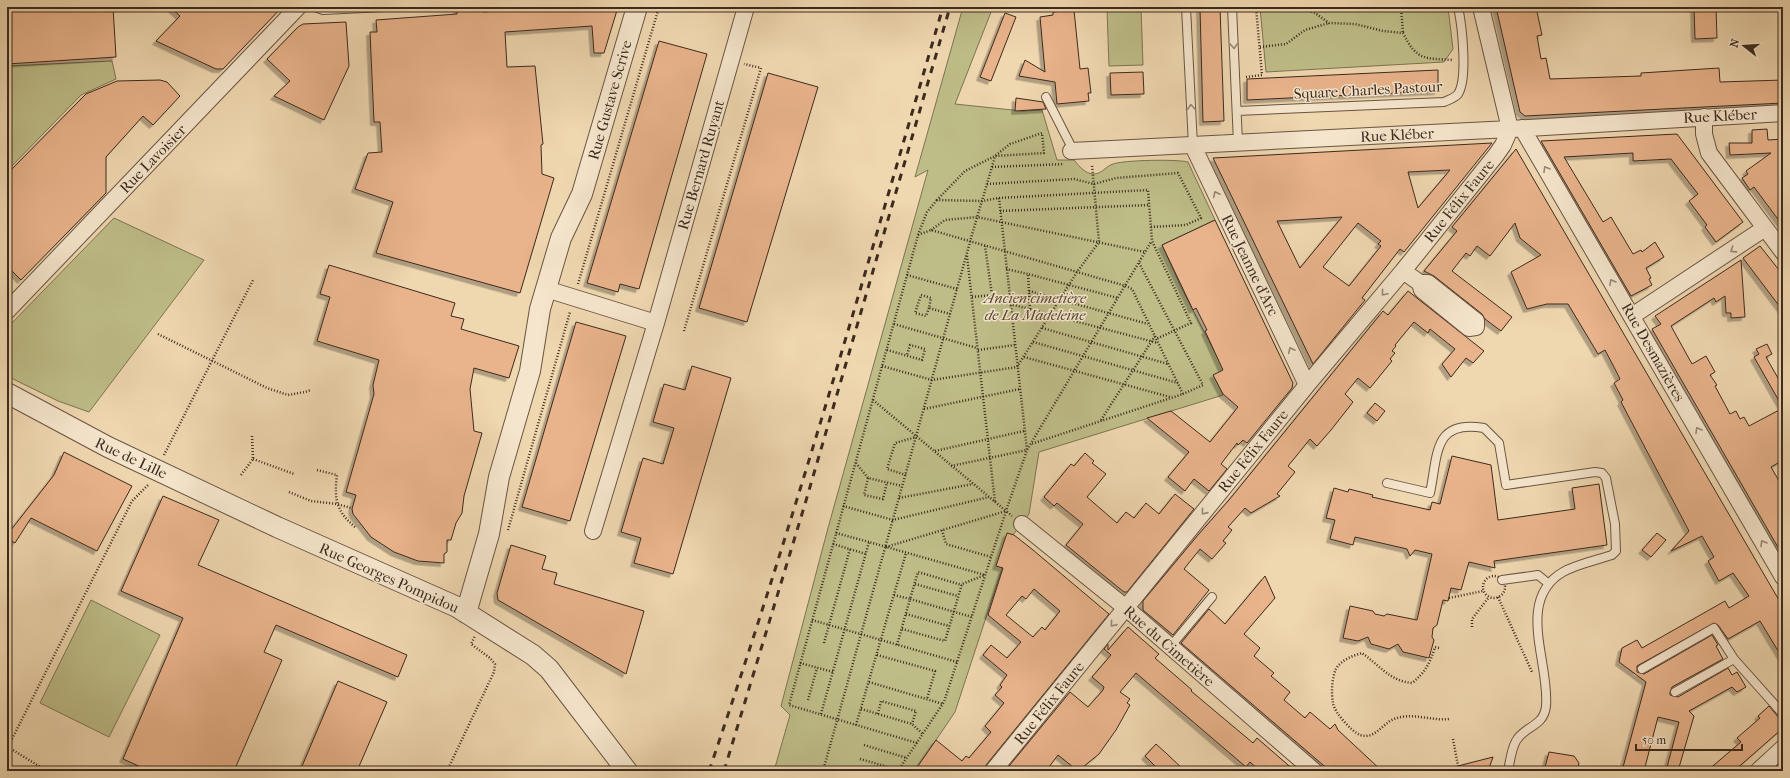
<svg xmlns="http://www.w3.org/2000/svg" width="1790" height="778" font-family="'IM FELL French Canon',serif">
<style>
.green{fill:#bebd88;stroke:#7d7454}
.building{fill:#e9b38b;stroke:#3c2a1f;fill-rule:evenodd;filter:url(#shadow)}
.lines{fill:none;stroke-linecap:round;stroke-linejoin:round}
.service-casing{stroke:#695543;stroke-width:10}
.minor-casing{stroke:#695543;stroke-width:18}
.tertiary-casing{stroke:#695543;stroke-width:22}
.path{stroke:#3c2a1f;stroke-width:2.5;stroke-dasharray:1 2;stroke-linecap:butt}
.service{stroke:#f5e5cc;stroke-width:8}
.minor{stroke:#f5e5cc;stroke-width:16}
.tertiary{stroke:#f5e5cc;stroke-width:20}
.rail{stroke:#3c2a1f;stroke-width:3;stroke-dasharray:7 7;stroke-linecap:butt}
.oneway{stroke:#988876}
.labels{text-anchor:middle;stroke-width:3;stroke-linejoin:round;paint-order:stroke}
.street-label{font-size:15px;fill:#3c2a1f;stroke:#f5e5cc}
.park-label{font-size:15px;font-style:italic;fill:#564734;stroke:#f5e5cc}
</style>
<defs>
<filter id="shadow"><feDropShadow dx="-3.5" dy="3.5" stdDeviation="0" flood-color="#0004"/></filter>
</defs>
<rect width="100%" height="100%" fill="#efd7b0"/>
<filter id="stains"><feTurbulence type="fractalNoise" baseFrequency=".005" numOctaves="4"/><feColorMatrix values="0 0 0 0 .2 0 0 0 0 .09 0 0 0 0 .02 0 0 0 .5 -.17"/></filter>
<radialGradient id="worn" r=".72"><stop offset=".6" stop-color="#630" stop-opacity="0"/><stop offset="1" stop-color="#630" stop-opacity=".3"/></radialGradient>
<path class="green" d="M963 7H993L955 104 1022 111 1042 110 1057 160H1074C1079 166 1085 174 1094 174 1102 174 1106 166 1113 164 1124 160 1176 159 1188 162L1215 220 1162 245 1181 287 1224 370 1214 375 1223 395 1039 452 1029 514 1013 535 955 712 915 771H774L790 715 781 706 828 528 928 170 915 177Z
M1260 7H1448L1453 49 1444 62 1266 72Z
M1141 8 1143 65 1109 66 1107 9Z
M112 61 116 79 81 95 7 171V66Z
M114 218 204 260 89 412 58 401 7 376V328Z
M91 600 160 635 109 737 40 703Z"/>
<path class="building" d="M7 7H113L116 57 7 64Z
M170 7H282L223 69H216L156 41 180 16Z
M457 7H483V12L518 9V7H618L604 53H594L592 26 505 32 507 67 535 66 543 144 541 145 542 174 554 178 520 293 376 253 393 202 355 189 368 153 382 152 380 122H374L370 32H377L376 20 457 14Z
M1220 7 1224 121 1203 122 1200 8Z
M1496 7H1536L1542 35 1537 36 1541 59 1546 58 1550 79 1641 76V73L1719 68 1720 82 1783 80V103L1525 116 1520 112Z
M1694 7H1716L1717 38 1695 39Z
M1074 10 1080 69 1088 68 1091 93H1088L1089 101 1057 104 1055 82 1019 76 1025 60 1045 72 1040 17 1053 15V12Z
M1005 13 1016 17 991 81 980 77Z
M346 22 349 66 324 120 274 96 290 81 267 59 298 27 303 24Z
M659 41 707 54 639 289 620 284 618 292 587 283Z
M1438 70V91L1247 100V79Z
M1143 72 1144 94 1111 95 1110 73Z
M768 73 818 87 747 322 699 308Z
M160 80 167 82 180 96 153 125 143 116 106 157V193L21 280 7 266V174L86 94 117 81Z
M1016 98 1043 102 1046 109 1015 111Z
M1767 129 1768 140 1783 139V226L1754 187 1750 190 1742 178 1748 174 1746 171 1771 153 1730 155 1729 143H1752V130Z
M1677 134 1743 222 1716 242 1705 227 1707 225 1689 201 1698 194 1671 159 1633 161V153L1564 157 1603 222 1611 217 1633 254 1641 250 1642 252 1655 242 1664 257 1646 268 1651 278 1649 279 1652 285 1631 296 1541 141Z
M1492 143 1404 252 1400 249 1362 298 1365 300 1313 364 1213 158ZM1450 170 1418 208 1408 172ZM1342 217 1300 268 1277 221ZM1358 223 1381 241 1378 244 1381 246 1349 286 1323 267Z
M1516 149 1783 607V659L1760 621 1728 639 1718 625 1714 623 1637 666V672L1644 674 1712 635 1718 645 1716 646 1723 659 1672 687 1670 692V695L1678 697 1728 668 1732 675 1737 672 1746 687 1737 692 1732 687 1689 711 1694 716 1678 771H1666L1679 722 1658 717 1644 771H1622L1646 682 1619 662 1622 648 1637 640 1642 648 1725 601 1729 608 1749 596 1733 573 1719 581 1708 561 1714 557 1702 536 1671 551 1689 531 1621 402 1623 400 1614 383 1620 379 1615 369 1605 350 1598 354 1568 304H1547L1527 309 1511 272 1541 255 1520 238 1515 223 1490 256 1477 246 1470 256 1466 253 1452 271 1512 317 1501 331 1485 319 1482 314 1434 276 1424 271 1457 231 1452 227Z
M1215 220 1293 383 1292 388 1247 443 1243 440 1238 445 1237 443 1221 464 1227 469 1209 491 1194 479 1185 491 1168 477 1189 452 1147 418 1171 411 1210 442 1238 407 1223 394 1213 375 1223 370 1205 331 1207 330 1196 308 1193 310 1162 245Z
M1760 246 1783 275V311L1743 258Z
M1741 260 1745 317 1731 318V313H1726L1725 296 1716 302 1714 298 1671 326 1692 364 1706 356 1715 372 1710 375 1717 385 1715 386 1730 414 1736 411 1740 419 1744 417 1749 426 1783 408 1754 357 1759 354 1756 349 1767 344 1772 354 1766 357 1783 387V460L1771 467 1783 488V556L1652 329 1661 324 1655 316Z
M329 265 455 303 451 316 464 319 461 329 519 346 509 378 474 368 470 389 474 431 482 433 464 496 462 513 456 523 451 540H447V552L444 554V563L418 561 394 552 371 537 353 514 352 509 356 495 346 492 374 394 373 385 379 360 317 341 330 297 320 294Z
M1408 291 1484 351 1473 363 1466 358 1451 377 1442 364 1455 349 1430 329 1428 333 1414 322 1395 345 1396 346 1392 351 1395 353 1390 359 1392 361 1370 388 1358 378 1345 394 1353 402 1331 430 1317 446 1310 439 1293 460 1288 466 1295 472 1277 494 1280 496 1251 513 1245 508 1228 527 1232 530 1223 541 1226 543 1212 559 1200 549 1184 569 1209 590 1173 635 1143 610V601L1198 535 1229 500 1383 311 1388 315Z
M576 322 626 336 570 521 522 507Z
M692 366 731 378 673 574 634 563 641 538 621 532 643 458 663 464 674 428 653 422 664 384 685 390Z
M1375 403 1385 411 1377 421 1367 413Z
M64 452 132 486 97 551 31 518 15 543 7 538V535L54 475Z
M1085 453 1094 461 1092 463 1106 474 1087 497 1117 523 1126 512 1134 518 1146 503 1159 514 1175 494 1194 509 1127 592H1124L1066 545 1083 524 1057 503 1054 506 1044 497 1071 464 1074 466Z
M1452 456 1491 465 1498 520 1575 509 1572 488 1599 484 1607 545 1494 561 1495 568 1469 562 1461 590 1451 588 1448 601 1443 600 1437 625 1433 628 1432 637 1434 640 1429 658 1403 652 1398 644 1389 649 1371 644 1368 637 1358 641 1343 638 1350 606 1373 611 1375 614 1384 616 1387 614 1417 620 1432 554 1415 550 1410 556 1407 549 1355 537 1353 545 1330 539 1335 520 1326 518 1334 488 1348 492 1349 489 1373 495 1372 497 1430 510 1432 502 1440 504Z
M163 496 219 520 198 565 407 655 398 677 276 625 264 652 282 660 234 771H150L123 759 183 618 121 591Z
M1007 533 1014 535 1033 550 1109 614 986 765 984 771H924L918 766 936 740 962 761 966 756 969 758 991 732 985 726 1004 703 995 695 1002 687 1000 685 1007 675 983 655 991 645 1007 658 1021 642 988 615 1003 568 996 566ZM1034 589 1060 611 1045 630 1042 627 1033 637 1006 615 1022 596 1026 599Z
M1657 533 1666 540 1651 557 1642 550Z
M511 545 546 556 542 569 557 573 554 584 644 611 626 674 498 600 497 593Z
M1265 576 1275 598 1244 634 1260 648 1254 656 1274 673 1271 676 1290 692 1284 700 1305 718 1310 712 1330 729 1335 724 1338 730 1382 771H1330L1181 643 1209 609 1225 624Z
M1128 627 1159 654 1155 658 1192 690 1191 691 1253 743 1257 738 1295 771H1260L1250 762 1246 767 1136 673 1120 692 1130 699 1127 703 1130 705 1116 730 1099 754 1078 771 1058 755 1046 771H1005L1070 692 1088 707 1103 690 1104 687 1092 677 1111 655 1104 649 1108 644V650Z
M338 681 387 702 357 771H300Z
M1769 706 1779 718 1783 719V728L1734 771H1707L1741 742 1737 738 1760 718 1758 716Z
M1156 744 1166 753 1185 771H1160L1145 756Z
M1549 752 1574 756 1579 763 1577 771H1544Z
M1493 757 1488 771H1455L1454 767Z"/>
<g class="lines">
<defs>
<path id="service" d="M315 7 323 10 385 7
M1186 7 1193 146
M1232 7 1238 143
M1046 97 1070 144 1071 151
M1237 111 1444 102C1448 100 1455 98 1458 94 1468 79 1462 25 1458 7
M1387 483 1430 493C1438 455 1433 419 1484 428L1499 443 1506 485 1595 472 1602 473 1606 478 1615 524 1616 551 1612 555C1597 560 1577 564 1563 572 1515 600 1550 663 1546 706 1544 727 1524 726 1516 741 1511 750 1510 762 1508 771
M1502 580 1538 575 1549 584
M1170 647 1212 597
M1642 669 1714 628 1734 659 1783 714
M1675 692 1734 659"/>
<path id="minor" d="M1481 7 1510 129
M1704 117V134L1709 153 1783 252
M1522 128 1783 577
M1193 146 1307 385
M1071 151 1510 129 1783 113
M1403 271 1420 283H1428L1476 321V327L1469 328 1422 290 1420 283
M546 289 656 323 593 531
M7 311 298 7
M1632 316 1765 228
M656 323 746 7
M1022 524 1126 608 1314 771
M993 771 1307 385 1403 271 1496 155 1503 145 1510 129
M1758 771 1783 748"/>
<path id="tertiary" d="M7 393 108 447 277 527 457 607 533 655 549 669 627 771
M466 613 489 534 499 477 530 371 540 309 561 238 582 194 637 7"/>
</defs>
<use href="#service" class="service-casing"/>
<use href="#minor" class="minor-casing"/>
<use href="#tertiary" class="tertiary-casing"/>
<path class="path" d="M1300 7 1315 13 1329 23 1355 24 1383 31 1403 33C1417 61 1424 58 1453 60
M1401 7 1403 33
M1260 47 1286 44 1305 30 1329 23
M1246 77 1262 75 1256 7
M992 167 1064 164
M987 184 1074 179 1094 184 1116 178 1178 173 1201 218 1186 225 1151 227
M999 198 1027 450 1006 511
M1000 211 1149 205
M931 230 945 220 977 217 1145 252
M918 235 927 212 937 200
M967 256 995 502
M1139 263 1203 385 1183 394
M1006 269 1028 274
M907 275 957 289
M578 284 659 7
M1029 291 1148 324
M972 297 992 295 985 246
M1010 304 1158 343
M929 308 926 316 915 313 921 295 931 298 929 308 950 314
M1030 309 1028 274 1118 298
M894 324 977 348
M1042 328 1168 364
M684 331 761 68 744 64
M158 334 267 388 288 395 305 392 311 390
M1033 342 1178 383
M887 350 922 360 925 349 910 345 907 355
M978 350 1015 345
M1024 357 1170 397
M882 366 932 380 1017 367 1077 272 1099 242 1092 165
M873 400 1006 511
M924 409 1020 389
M1101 420 1155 336
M935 451 1024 431
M164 455 253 280
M253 459 294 474
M856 463 868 478 902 486
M951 466 1027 450 1151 242
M317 470 337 475C334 499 336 511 355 527
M241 475 253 459 252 436
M906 475 887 469 895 443 916 437
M868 478 864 495 883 499 887 482
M289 492 311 501 337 504 351 508
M899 498 973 484
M843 506 893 520 989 497
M508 530 570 312
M942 530 946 544 991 557
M836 533 869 542
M833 544 866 554
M886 547 1006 511
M1483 587a11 11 0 1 1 22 0a11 11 0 1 1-22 0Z
M915 584 958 596
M894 595 910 599 918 572 962 585
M1498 597 1532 672
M1449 598 1483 591
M906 614 949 626
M812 620 957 662
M1472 627V619L1489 597
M902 629 945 641 962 584 985 575
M824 643 850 549
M897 645 910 599 972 617
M1439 648 1435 647C1430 663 1425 673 1412 683 1390 681 1379 665 1362 653 1352 656 1341 660 1336 669 1332 677 1331 693 1333 703 1334 712 1351 731 1360 735 1375 740 1383 723 1394 719 1412 712 1431 721 1449 719
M877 655 935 671 927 699
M800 663 833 672
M869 682 943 704
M808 700 817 668
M861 709 912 724 923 734
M821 714 869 542 985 575
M878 714 881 701 916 711 912 724
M856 725 906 553
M1453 739 1458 766
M917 743 789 705 918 235 931 230 1126 286 1132 289 1183 394 1031 444
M864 745 907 758
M8 747 132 501 149 484
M8 747 47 771
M860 759 899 770
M447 771 494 672 495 664 490 658 471 644 475 636
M823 771 970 242C978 213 987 185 995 156L1044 153 1042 133 1010 144 995 156 965 171 937 200 982 201 999 198 1148 190 1152 241 1191 323 1156 339
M898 771 944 702 1006 511 1012 516"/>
<use href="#service" class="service"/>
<use href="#minor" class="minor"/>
<use href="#tertiary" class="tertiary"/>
<path class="rail" d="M709 771C795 519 868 263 943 7
M724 771 805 504 950 7"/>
</g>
<defs><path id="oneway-chevron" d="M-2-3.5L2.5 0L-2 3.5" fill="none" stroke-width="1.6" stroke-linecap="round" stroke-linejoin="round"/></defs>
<g class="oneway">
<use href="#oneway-chevron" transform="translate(1234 46) rotate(87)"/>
<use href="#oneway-chevron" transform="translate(1191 107) rotate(-93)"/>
<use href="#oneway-chevron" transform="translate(1546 169) rotate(-120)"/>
<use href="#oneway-chevron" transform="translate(1216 194) rotate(-116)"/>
<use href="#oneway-chevron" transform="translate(1733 250) rotate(147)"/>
<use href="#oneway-chevron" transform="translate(1612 282) rotate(-120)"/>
<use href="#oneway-chevron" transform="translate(1384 293) rotate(130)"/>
<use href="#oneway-chevron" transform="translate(1291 350) rotate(-116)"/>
<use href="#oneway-chevron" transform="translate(1698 430) rotate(-120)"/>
<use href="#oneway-chevron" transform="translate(1204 512) rotate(129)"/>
<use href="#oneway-chevron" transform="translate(1763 543) rotate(-120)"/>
<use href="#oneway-chevron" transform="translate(1113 624) rotate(129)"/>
</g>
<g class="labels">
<g class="street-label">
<text transform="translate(1368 90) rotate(-3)" y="5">Square Charles Pastour</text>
<text transform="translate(610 100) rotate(-74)" y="5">Rue Gustave Scrive</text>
<text transform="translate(1720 116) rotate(-3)" y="5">Rue Kléber</text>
<text transform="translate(1397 135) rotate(-3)" y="5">Rue Kléber</text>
<text transform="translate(153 159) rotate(-46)" y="5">Rue Lavoisier</text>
<text transform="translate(701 165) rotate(-74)" y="5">Rue Bernard Ruyant</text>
<text transform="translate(1459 201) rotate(-51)" y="5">Rue Félix Faure</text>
<text transform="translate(1250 265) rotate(64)" y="5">Rue Jeanne d'Arc</text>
<text transform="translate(1653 352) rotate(60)" y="5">Rue Desmazières</text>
<text transform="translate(1253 451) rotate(-51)" y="5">Rue Félix Faure</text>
<text transform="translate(131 458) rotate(25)" y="5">Rue de Lille</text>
<text transform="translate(389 578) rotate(24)" y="5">Rue Georges Pompidou</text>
<text transform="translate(1169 646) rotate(41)" y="5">Rue du Cimetière</text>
<text transform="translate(1049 703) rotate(-51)" y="5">Rue Félix Faure</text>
</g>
<g class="park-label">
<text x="1035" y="303">Ancien cimetière<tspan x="1035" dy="17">de La Madeleine</tspan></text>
</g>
</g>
<rect width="1790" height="778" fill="none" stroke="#efd7b0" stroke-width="24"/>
<rect x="8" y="8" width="1774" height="762" fill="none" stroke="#3c2a1f" stroke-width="2"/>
<rect x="12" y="12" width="1766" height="754" fill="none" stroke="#3c2a1f"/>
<g transform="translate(1744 46) rotate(287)" stroke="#f5e5cc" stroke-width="3" paint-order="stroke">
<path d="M0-3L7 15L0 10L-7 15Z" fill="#3c2a1f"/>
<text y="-6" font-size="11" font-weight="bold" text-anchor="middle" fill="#3c2a1f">N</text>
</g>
<path d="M1636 744v6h106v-6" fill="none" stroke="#3c2a1f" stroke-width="2"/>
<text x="1642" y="744" font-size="12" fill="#3c2a1f" stroke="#f5e5cc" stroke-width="3" paint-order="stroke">50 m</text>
<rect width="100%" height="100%" filter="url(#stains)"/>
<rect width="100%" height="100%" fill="url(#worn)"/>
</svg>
